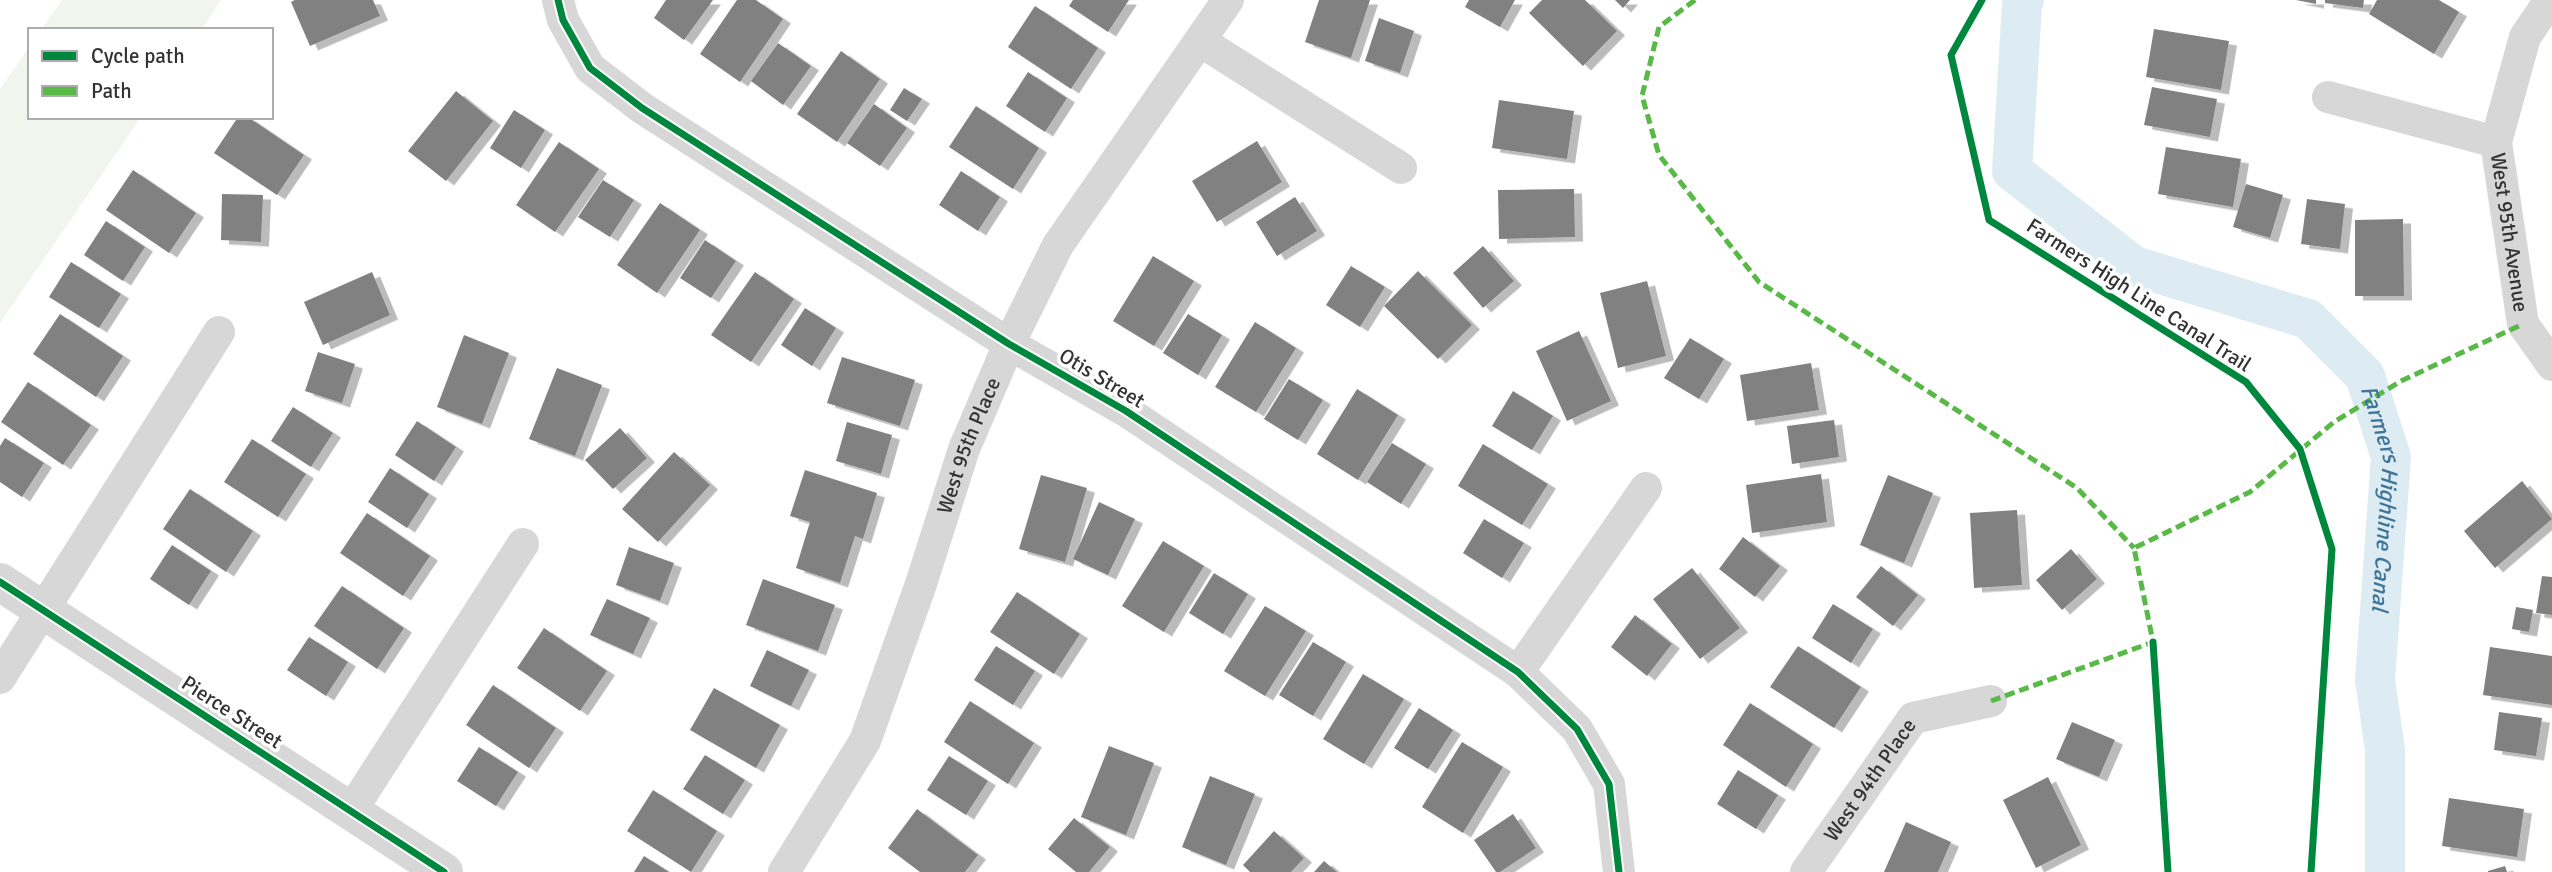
<svg xmlns="http://www.w3.org/2000/svg" width="2552" height="872" font-family="Signika,sans-serif">
<style>
.green{fill:#f1f5ed}
.lines{fill:none;stroke-linecap:round;stroke-linejoin:round}
.canal{stroke:#ddebf3;stroke-width:40}
.building{fill:#818181;filter:url(#shadow)}
.minor{stroke:#d7d7d7;stroke-width:32}
.tertiary{stroke:#d7d7d7;stroke-width:38}
.quiet{stroke:#58b947;stroke-width:5;stroke-dasharray:10 5;stroke-linecap:butt}
.cycleway-casing{stroke:#fff;stroke-width:11}
.cycleway{stroke:#00873e;stroke-width:7}
.labels{text-anchor:middle;stroke-width:7;stroke-linejoin:round;paint-order:stroke}
.street-label{font-size:21px;fill:#333;stroke:#fff}
.water-label{font-size:23px;font-style:italic;fill:#3f7597;stroke:#fff}
</style>
<defs>
<filter id="shadow"><feDropShadow dx="8" dy="4.5" stdDeviation="0" flood-color="#0004"/></filter>
</defs>
<rect width="100%" height="100%" fill="#fff"/>
<path class="green" d="M62 0H221L201 30H41Z
M30 46V117H141L0 323V89Z"/>
<g class="lines">
<path class="canal" id="s1" d="M2024 0 2022 4 2012 171 2134 266 2308 319 2365 376 2391 457 2375 680 2385 750V872"/>
</g>
<path class="building" d="M295 0H373L380 16 310 46 291 2Z
M666 0H713L684 40 654 18Z
M737 0H756L783 19 740 82 700 54Z
M1073 0H1129L1108 32 1069 6Z
M1319 0H1370L1351 58 1305 42Z
M1469 0H1515L1500 27 1465 7Z
M1542 0H1585L1617 31 1583 66 1529 13Z
M1615 0H1630L1623 8Z
M2296 0H2316V4Z
M2325 0H2364L2363 8 2325 3Z
M2377 0H2439L2459 12 2434 54 2369 14Z
M1035 6 1098 48 1071 89 1008 47Z
M1379 18 1414 31 1400 73 1365 61Z
M2154 29 2229 41 2221 90 2146 77Z
M778 43 811 66 783 105 751 81Z
M841 51 880 79 837 142 797 114Z
M1028 72 1067 98 1045 132 1006 106Z
M2152 87 2217 99 2210 137 2144 125Z
M904 88 922 99 907 121 890 110Z
M456 91 493 121 446 181 408 151Z
M1499 100 1574 111 1567 159 1492 148Z
M874 104 907 128 880 166 847 143Z
M976 106 1039 148 1013 189 949 147Z
M514 110 545 130 521 168 490 148Z
M238 117H248L304 155 277 195 214 153Z
M1257 141 1282 182 1217 222 1192 181Z
M559 142 599 169 555 232 516 205Z
M2166 147 2241 159 2233 207 2158 194Z
M133 170 196 213 169 253 106 210Z
M961 171 1000 197 978 231 939 205Z
M603 180 634 200 610 237 578 217Z
M2246 184 2283 195 2270 238 2233 227Z
M1574 189 1575 237 1499 239 1498 190Z
M222 194 263 195 261 242 221 240Z
M1295 197 1317 231 1277 256 1256 222Z
M2307 199 2345 204 2340 249 2301 244Z
M660 203 700 230 657 293 617 265Z
M2403 219 2404 296H2355V220Z
M106 221 145 247 123 281 84 255Z
M705 240 736 261 711 298 680 278Z
M1483 246 1514 281 1483 308 1453 273Z
M1153 256 1194 281 1154 346 1113 321Z
M71 262 121 294 99 328 49 297Z
M1351 266 1385 287 1360 327 1326 305Z
M1418 271 1472 325 1438 359 1384 306Z
M372 272 390 315 323 345 304 302Z
M755 272 794 299 751 362 711 335Z
M1647 281 1666 356 1618 368 1600 293Z
M805 308 836 328 812 366 781 345Z
M60 314 123 356 96 397 33 354Z
M1188 314 1222 335 1198 375 1163 353Z
M1255 322 1296 348 1256 412 1215 387Z
M1579 331 1611 401 1567 421 1536 351Z
M464 335 509 353 482 424 437 407Z
M1690 338 1724 359 1699 399 1664 378Z
M318 352 355 364 342 403 305 391Z
M842 357 915 380 900 426 827 403Z
M1811 363 1819 410 1747 421 1740 375Z
M557 368 602 385 575 456 529 439Z
M1289 379 1323 400 1298 440 1264 419Z
M28 382 91 425 63 465 1 422Z
M1357 389 1398 415 1358 480 1317 454Z
M1513 391 1553 416 1532 450 1492 426Z
M293 407 333 433 311 467 271 441Z
M1834 420 1839 457 1792 464 1787 426Z
M417 421 456 447 434 481 395 455Z
M847 422 892 435 881 474 836 461Z
M620 428 647 458 613 489 585 460Z
M5 438 44 463 22 497 0 482V446Z
M252 439 306 474 278 517 224 482Z
M1392 443 1426 464 1401 504 1367 482Z
M1483 444 1548 484 1522 525 1458 486Z
M674 452 710 485 658 542 622 509Z
M390 468 429 494 407 528 368 502Z
M805 470 877 493 863 539 855 536 840 583 796 568 810 522 790 516Z
M1821 474 1827 522 1752 533 1746 485Z
M1041 475 1087 488 1065 562 1019 549Z
M1888 475 1933 493 1904 563 1860 545Z
M2522 481 2552 519 2495 568 2464 531Z
M190 489 253 531 226 572 163 529Z
M1099 502 1135 519 1108 575 1073 559Z
M2017 510 2022 585 1974 588 1970 513Z
M367 513 430 556 403 596 340 553Z
M1484 519 1524 543 1502 578 1463 553Z
M1743 537 1780 566 1755 597 1719 569Z
M1163 541 1204 566 1164 632 1122 606Z
M172 545 211 571 189 605 150 579Z
M629 547 674 563 660 601 616 585Z
M2071 549 2097 579 2062 610 2036 580Z
M1881 566 1918 595 1893 626 1856 597Z
M1692 568 1740 628 1700 659 1653 599Z
M1214 573 1248 594 1223 634 1189 613Z
M2542 576 2552 577V615L2536 613Z
M763 579 835 605 818 651 746 625Z
M342 586 404 628 377 669 314 626Z
M1017 592 1080 634 1054 674 990 632Z
M607 599 650 618 633 654 590 635Z
M1833 604 1873 629 1851 663 1812 638Z
M1265 606 1306 631 1265 696 1224 671Z
M2516 607 2533 610 2529 632 2512 629Z
M1635 615 1672 644 1647 676 1611 647Z
M544 628 607 671 580 711 517 668Z
M309 637 348 662 326 696 287 670Z
M1313 642 1346 662 1313 716 1279 695Z
M996 646 1035 671 1013 705 974 680Z
M1798 646 1861 687 1834 728 1770 687Z
M2490 647 2552 656V705L2483 695Z
M767 650 809 670 791 706 750 686Z
M1363 674 1404 699 1364 764 1323 739Z
M493 685 556 728 529 768 466 725Z
M714 688 780 725 756 768 690 730Z
M970 701 1034 743 1008 784 944 742Z
M1750 703 1813 744 1786 787 1723 745Z
M1419 708 1453 730 1428 769 1394 748Z
M2499 712 2542 718 2536 756 2494 750Z
M2072 722 2115 740 2099 777 2056 759Z
M1462 742 1503 767 1463 833 1422 807Z
M1109 746 1154 763 1126 835 1081 817Z
M479 747 518 772 496 806 457 781Z
M705 755 745 780 723 814 683 789Z
M949 756 988 781 966 815 927 790Z
M1738 770 1778 795 1756 829 1717 804Z
M1210 776 1255 794 1226 865 1182 847Z
M2048 777 2081 845 2036 868 2003 800Z
M653 790 717 831 691 872 627 831Z
M2449 798 2524 809 2517 857 2442 846Z
M917 809 978 855 965 872H920L888 848Z
M1513 814 1536 848 1500 872H1496L1474 840Z
M1074 818 1110 847 1089 872H1076L1048 849Z
M1906 822 1951 842 1938 872H1884Z
M1274 831 1304 858 1291 872H1250L1243 865Z
M644 856 669 872H634Z
M1324 861 1337 872H1314Z
M2505 866 2507 872H2488V871Z"/>
<g class="lines">
<g class="minor">
<path d="M558 0 563 20 590 68 642 108 1009 344 1126 411 1518 672 1577 729 1609 784 1619 872"/>
<path id="s2" d="M2550 0 2525 37 2496 142 2523 324 2552 365"/>
<path d="M1200 41 1401 168"/>
<path d="M2328 97 2496 142"/>
<path d="M1518 672 1646 488"/>
<path d="M0 678 219 332"/>
<path d="M351 811 523 544"/>
<path id="s3" d="M784 872 865 741 921 584 964 449 1009 344 1058 245 1228 0"/>
<path id="s4" d="M1806 872 1913 718 1991 701"/>
</g>
<path class="tertiary" d="M0 582 444 872"/>
<path class="quiet" d="M1695 0 1659 27 1642 96 1659 155 1759 282 2077 488 2134 548
M1991 701 2153 642 2134 548 2250 492 2334 422 2401 381 2523 324"/>
<defs>
<path id="cycleway" d="M558 0 563 20 590 68 642 108 1009 344 1126 411 1518 672 1577 729 1609 784 1619 872
M1982 0 1951 55 1989 220 2246 382 2300 449 2332 549 2311 872
M0 582 444 872
M2153 642 2168 872"/>
</defs>
<use href="#cycleway" class="cycleway-casing"/>
<use href="#cycleway" class="cycleway"/>
</g>
<g class="labels">
<g class="street-label">
<text dy="7" stroke="none"><textPath href="#s2" startOffset="245">West 95th Avenue</textPath></text>
<text transform="translate(2139 295) rotate(33)" y="7">Farmers High Line Canal Trail</text>
<text transform="translate(1102 378) rotate(31)" y="7">Otis Street</text>
<text dy="7" stroke="none"><textPath href="#s3" startOffset="467">West 95th Place</textPath></text>
<text transform="translate(232 712) rotate(33)" y="7">Pierce Street</text>
<text dy="7" stroke="none"><textPath href="#s4" startOffset="112">West 94th Place</textPath></text>
</g>
<g class="water-label">
<text dy="8" stroke="none"><textPath href="#s1" startOffset="714">Farmers Highline Canal</textPath></text>
</g>
</g>
<rect x="28" y="28" width="245" height="91" fill="#ffffff" stroke="#adadad" stroke-width="2"/>
<rect x="42" y="51" width="35" height="10" fill="#00873e" stroke="#adadad" stroke-width="2"/>
<text x="91" y="63" font-size="21" fill="#333333">Cycle path</text>
<rect x="42" y="86" width="35" height="10" fill="#58b947" stroke="#adadad" stroke-width="2"/>
<text x="91" y="98" font-size="21" fill="#333333">Path</text>
</svg>
